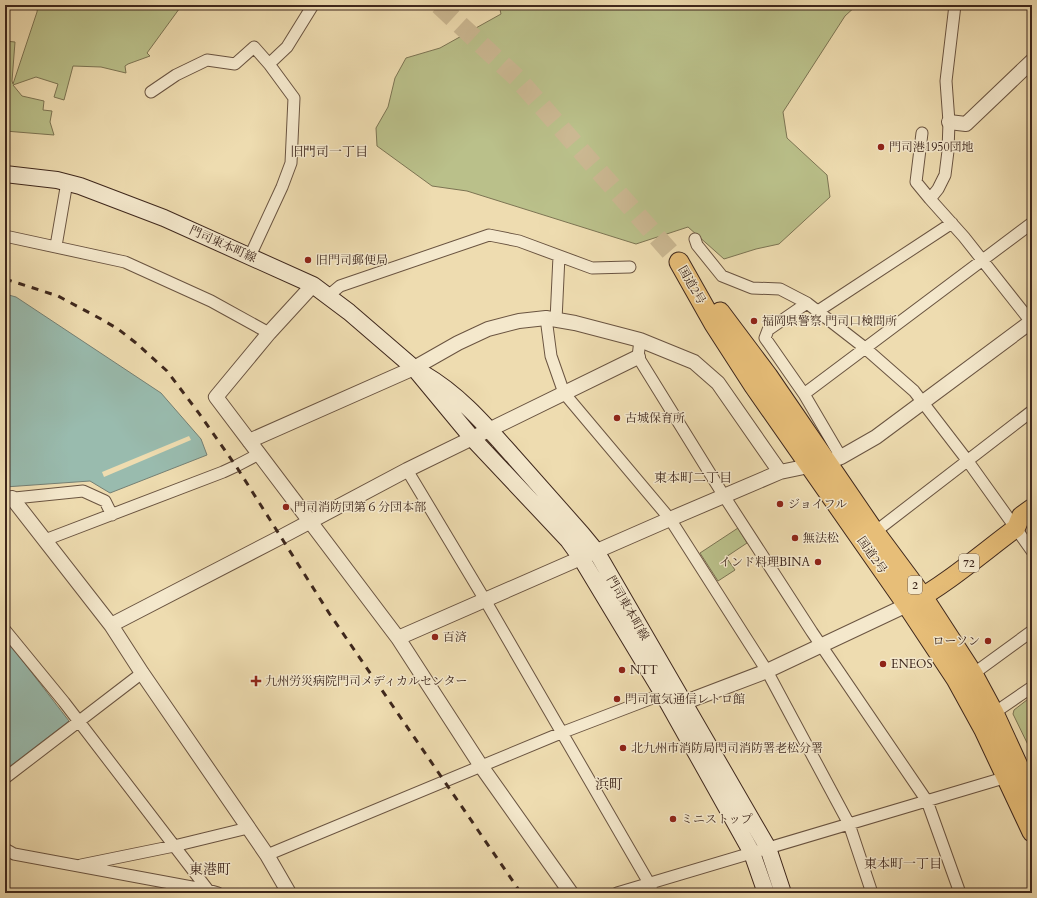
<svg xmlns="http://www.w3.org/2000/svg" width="1037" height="898" font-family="Cardo,'Noto Serif JP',serif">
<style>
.green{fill:#bac08a;stroke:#7c7453}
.water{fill:#99bbae;stroke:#758074}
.pier{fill:#eedcb0}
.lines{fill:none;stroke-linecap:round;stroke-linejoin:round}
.trunk-tunnel{stroke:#cbb892;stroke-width:19;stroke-dasharray:19 10;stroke-linecap:butt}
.minor-casing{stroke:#6a5441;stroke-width:13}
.tertiary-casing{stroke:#6a5441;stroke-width:16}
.secondary-casing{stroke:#3e271c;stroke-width:18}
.primary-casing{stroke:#3e271c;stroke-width:20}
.trunk-casing{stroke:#3e271c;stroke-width:21}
.minor{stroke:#f4e8cc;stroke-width:11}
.tertiary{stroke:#f4e8cc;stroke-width:14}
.secondary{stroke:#f4e8cc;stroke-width:16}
.primary{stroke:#e7be78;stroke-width:18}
.trunk{stroke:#e7be78;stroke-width:19}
.rail{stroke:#3e271c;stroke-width:3;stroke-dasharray:7 7;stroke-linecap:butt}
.poi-dot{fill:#8f2418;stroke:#f4e8cc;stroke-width:1.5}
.labels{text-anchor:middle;stroke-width:3;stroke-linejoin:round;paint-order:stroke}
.shield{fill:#f4e8cc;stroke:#756151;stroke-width:1}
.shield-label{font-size:11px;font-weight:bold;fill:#3e271c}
.poi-label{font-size:12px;fill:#3e271c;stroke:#f4e8cc;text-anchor:start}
.street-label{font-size:12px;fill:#3e271c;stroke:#f4e8cc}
.neighbourhood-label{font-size:13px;fill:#3e271c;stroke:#f4e8cc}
.quarter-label{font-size:14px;fill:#3e271c;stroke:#f4e8cc}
</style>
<rect width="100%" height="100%" fill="#eedcb0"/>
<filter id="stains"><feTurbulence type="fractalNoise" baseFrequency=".005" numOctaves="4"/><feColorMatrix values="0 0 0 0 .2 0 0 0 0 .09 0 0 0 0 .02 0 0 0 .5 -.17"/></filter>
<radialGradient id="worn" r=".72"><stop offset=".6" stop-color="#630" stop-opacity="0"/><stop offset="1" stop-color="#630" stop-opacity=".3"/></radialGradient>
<path class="green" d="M38 5H182L147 53 150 56 128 64 125 66 126 73 101 67 73 66 64 100 54 97 58 84 36 77 13 85 22 96 44 101 43 110 52 111 50 122 54 135 5 131V41L15 42 12 81 13 84 37 12Z
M499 5H857L845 16 783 112 787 138 827 175 830 197 779 244 756 249 724 259 688 227 636 244 467 191 432 186 377 146 376 128 388 107 395 78 406 58 440 48 501 14Z
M738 528 747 543 726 557 735 570 718 581 700 553Z
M1032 696V753L1013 714 1014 710Z"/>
<path class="water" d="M5 294 16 297 161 393 201 439 207 455 110 493 90 481 5 487Z
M5 638 69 721 5 770Z"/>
<path class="pier" d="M189 436 191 440 104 477 102 472Z"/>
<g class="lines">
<path class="trunk-tunnel" d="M439 5 517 78 679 262"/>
<defs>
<path id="minor" d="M955 5 946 81 949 122 948 151 945 175 938 189 930 199 964 237 1032 323
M269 64 287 47 313 5
M151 92 176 75 207 60 235 64 254 47 269 64 294 98 291 163 282 187 250 256
M922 133 916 182 930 199
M5 236 125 262 211 301 269 333
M695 239 697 245 722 276 752 288 780 289 807 303 865 348 914 391 967 460 1032 551
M56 246 67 182
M328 296 340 286 489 235 519 241 592 268 630 267
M807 303 768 330 765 338 804 394 841 457
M818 311 952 223
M546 318 551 356 564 393 670 519 767 671 849 824 872 893
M556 320 559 256
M640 340 638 357 724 496 812 632 927 801 960 893
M804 394 1032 223
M407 470 485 600 649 883 653 893
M5 499 83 491 105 501 112 515
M871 535 1032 411
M45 540 223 472 236 466 259 454
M5 630 64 702 208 890
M973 674 1032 631
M991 717 994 713 1032 687
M5 778 142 673
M5 849 14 854 208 890 218 893
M267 855 561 733 663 694
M81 865 174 846 248 828
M617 893 1007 777"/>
<path id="tertiary" d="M949 122 966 124 1032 61
M313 285 269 333 216 397 398 638 481 766 571 893
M249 441 414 368 458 343 488 329 519 321 546 318 575 323 640 340 694 362 718 383 780 472
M12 498 111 625
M398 638 670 519 780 472 828 462 841 457 876 437 1032 321
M674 699 683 703 767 671 907 605
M289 893 267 855 142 673 111 625 281 537 407 470 638 357"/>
<path id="secondary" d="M5 174 57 180 80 186 164 218 313 285 349 312 414 368 472 438 568 540 581 558 663 694 752 853 766 893
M424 374C460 395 486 426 513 456 536 482 559 508 582 534L596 551 768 848 783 893"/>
<path id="primary" d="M910 604C948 583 981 554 1016 528L1021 516 1032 508"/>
<path id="trunk" d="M679 262 714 324 754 386 907 605 956 679 984 730 1032 832
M720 312 768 376 874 531 923 597 938 620 973 674 994 713 1032 796"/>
</defs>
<use href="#minor" class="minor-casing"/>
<use href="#tertiary" class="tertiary-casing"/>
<use href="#secondary" class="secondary-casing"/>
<use href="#primary" class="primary-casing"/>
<use href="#trunk" class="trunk-casing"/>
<use href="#minor" class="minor"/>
<use href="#tertiary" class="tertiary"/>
<use href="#secondary" class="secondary"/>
<use href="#primary" class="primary"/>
<use href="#trunk" class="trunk"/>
<path class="rail" d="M5 279 58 296 101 319 118 329 136 343 167 371 198 412 236 466 329 613 521 893"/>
</g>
<g class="poi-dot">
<circle cx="881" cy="147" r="4"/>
<circle cx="308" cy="260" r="4"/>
<circle cx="754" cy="321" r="4"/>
<circle cx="617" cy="418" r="4"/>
<circle cx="780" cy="504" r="4"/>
<circle cx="286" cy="507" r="4"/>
<circle cx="795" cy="538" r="4"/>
<circle cx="818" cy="562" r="4"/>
<circle cx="435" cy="637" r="4"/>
<circle cx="988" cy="641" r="4"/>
<circle cx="883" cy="664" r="4"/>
<circle cx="622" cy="670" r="4"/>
<path d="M254 675h4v4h4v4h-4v4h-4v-4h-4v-4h4z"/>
<circle cx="617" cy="699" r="4"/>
<circle cx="623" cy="748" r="4"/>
<circle cx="673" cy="819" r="4"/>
</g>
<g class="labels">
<g class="shield">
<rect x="959" y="554" width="20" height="18" rx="3"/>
<rect x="908" y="576" width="14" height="18" rx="3"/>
</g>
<g class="shield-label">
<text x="969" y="567">72</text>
<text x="915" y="589">2</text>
</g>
<g class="poi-label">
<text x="889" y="151">門司港1950団地</text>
<text x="316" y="264">旧門司郵便局</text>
<text x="762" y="325">福岡県警察 門司口検問所</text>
<text x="625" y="422">古城保育所</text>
<text x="788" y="508">ジョイフル</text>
<text x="294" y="511">門司消防団第６分団本部</text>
<text x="803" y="542">無法松</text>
<text x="810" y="566" text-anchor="end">インド料理BINA</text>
<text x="443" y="641">百済</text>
<text x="980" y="645" text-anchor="end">ローソン</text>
<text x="891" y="668">ENEOS</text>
<text x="630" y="674">NTT</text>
<text x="265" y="685">九州労災病院門司メディカルセンター</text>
<text x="625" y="703">門司電気通信レトロ館</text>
<text x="631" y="752">北九州市消防局門司消防署老松分署</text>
<text x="681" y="823">ミニストップ</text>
</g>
<g class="street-label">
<text transform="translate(223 244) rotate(24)" y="4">門司東本町線</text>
<text transform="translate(692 285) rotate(60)" y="4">国道2号</text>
<text transform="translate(872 555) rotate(55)" y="4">国道2号</text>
<text transform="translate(628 608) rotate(60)" y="4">門司東本町線</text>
</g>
<g class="neighbourhood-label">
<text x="329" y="156">旧門司一丁目</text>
<text x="693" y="482">東本町二丁目</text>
<text x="903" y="868">東本町一丁目</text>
</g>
<g class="quarter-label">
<text x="609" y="789">浜町</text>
<text x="210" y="874">東港町</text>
</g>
</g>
<rect width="1037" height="898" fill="none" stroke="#eedcb0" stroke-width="20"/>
<rect x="6" y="6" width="1025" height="886" fill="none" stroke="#3e271c" stroke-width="2"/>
<rect x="10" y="10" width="1017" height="878" fill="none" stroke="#3e271c"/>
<rect width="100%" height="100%" filter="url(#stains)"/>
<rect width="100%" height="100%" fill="url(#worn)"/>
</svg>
